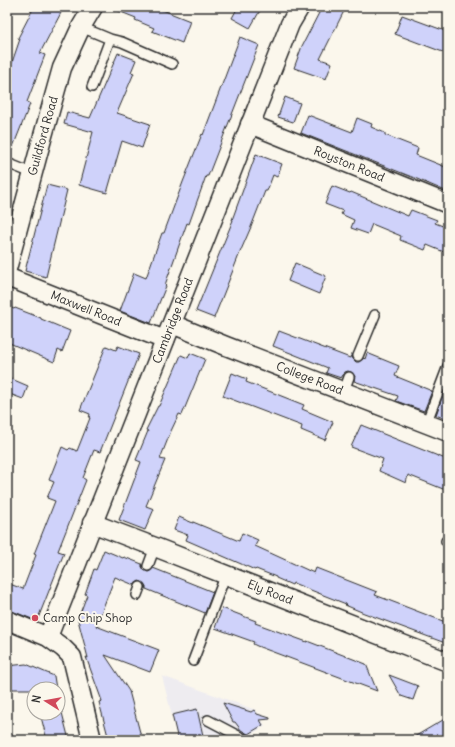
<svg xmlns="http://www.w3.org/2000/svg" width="455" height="747" font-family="Delius,sans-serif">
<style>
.built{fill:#eeecf0}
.building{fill:#cfd2fa;stroke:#2b2b2b}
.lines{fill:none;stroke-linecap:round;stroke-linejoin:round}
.lane-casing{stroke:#2b2b2b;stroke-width:12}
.street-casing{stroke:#2b2b2b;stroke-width:21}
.lane{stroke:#fbf7ec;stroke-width:9}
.street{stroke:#fbf7ec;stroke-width:18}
.poi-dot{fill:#d1495b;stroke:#fbf7ec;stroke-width:1.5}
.labels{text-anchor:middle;stroke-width:4;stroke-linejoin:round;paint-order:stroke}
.street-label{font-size:12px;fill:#2b2b2b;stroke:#fbf7ec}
.poi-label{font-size:12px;fill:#2b2b2b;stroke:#fbf7ec;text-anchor:start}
</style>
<rect width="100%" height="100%" fill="#fbf7ec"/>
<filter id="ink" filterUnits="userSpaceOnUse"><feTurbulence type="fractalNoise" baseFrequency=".025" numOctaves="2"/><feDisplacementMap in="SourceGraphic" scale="8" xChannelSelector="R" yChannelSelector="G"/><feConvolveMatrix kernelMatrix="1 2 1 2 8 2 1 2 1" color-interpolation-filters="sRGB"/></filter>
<g filter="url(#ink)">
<path class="built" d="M162 676 256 710 265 726 242 740H178Z"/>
<path class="building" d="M34 7H64L40 53 45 55 27 102 30 104 9 157H7V77L20 39 18 38Z
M111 7H155L190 21 182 43 152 31 154 28 135 20 136 18 111 8Z
M238 7H262L250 28 232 18Z
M322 7H346L320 59 332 63 326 79 294 68 302 46Z
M402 15 448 32V54L395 34Z
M240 37 259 45 208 176H206L189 224 187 223 165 285 166 286 151 323 120 311 134 273 146 278 162 233H164L183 182 202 134 203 135Z
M118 53 136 60 131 72 134 73 117 113 150 124 142 148 122 141 107 193 79 185 93 132 64 124 67 112 90 118Z
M285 97 300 103 293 122 278 117Z
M308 115 352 132 357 118 372 124 371 127 385 133V135L418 148 416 155 448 168V192L417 179 301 133Z
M256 154 282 164 277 177 273 175 267 191H265L251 227 241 250 214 318 196 311 233 220H232Z
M47 185 67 190 46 277 25 271Z
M332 186 350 193 351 192 408 216 411 210 437 220 435 223 448 228V243L444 252 427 245 425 250 400 240 401 236 372 224 368 234 351 228 354 220 341 214 343 211 325 204Z
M295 263 326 276 319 294 288 281Z
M7 306 14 309 15 308 41 318V319L70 331 62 352 58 350 54 362 7 342Z
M279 331 350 358 351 354H352L353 359 356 362H359L364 358 365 359 367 353 399 366 395 376 432 391 424 411 396 401 398 396 354 381 355 376 351 372 348 371 345 372 341 378 326 373 328 368 273 346Z
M106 346 116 350 118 346 139 354 100 452 94 450 83 478 86 480 58 551 64 553 37 621 7 609V583L23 589 36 555 34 554 55 501 47 498 54 482 49 480 62 447 68 450 70 448 77 451 90 418H89L90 414 80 410Z
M190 353 205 359 182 415 179 414 171 431 160 459 165 460 146 506 154 509 145 530 119 520 141 462 136 460 148 431 146 430 158 406H159L181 355 188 358Z
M232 373 247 379 246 382 304 405 302 409 333 422 325 440 301 430 302 426 223 396Z
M7 377 28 386 23 399 7 393Z
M443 395 448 397V420L436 415Z
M361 425 448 460V491L408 475 406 483 379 471 383 459 351 447Z
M179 517 193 523V522L239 541 242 533 258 540 255 546 314 573 316 568 377 592 375 595 448 623V644L364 613 345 605 346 604 293 583 292 585 276 578V577L256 569 255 570 186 540 188 535 174 530Z
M104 550 123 558 124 557 142 564V567L146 571 149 572 153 568 213 592 205 613 146 589V586L142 582 139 581 134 585 115 577 96 626 159 650 150 672 105 655 129 691 142 740H109L99 702 102 701 86 657 88 658 77 616H79L87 595 85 594 94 569 96 570Z
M222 608 256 621 255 623 307 642V641L366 664 377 691 257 646 253 644 254 642 215 628Z
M26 664 54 676 56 689H34V694L32 695V689H9L7 666Z
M389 675 418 686 413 700 401 696Z
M58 696 60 705 69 740H47L40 713H58Z
M223 703 251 712 254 710 257 714 270 718V719L260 720 263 725 248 734 241 730 235 722H233Z
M197 709 204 740H178L172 715Z
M448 717V740H409Z"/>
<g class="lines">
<defs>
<path id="lane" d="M81 27 110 39 122 42 172 64
M92 87 110 39
M7 163 32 173
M358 356 375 315
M344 391 349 377
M426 424 448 366
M446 541H448
M148 566 155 547
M137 595 140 587
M193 661 226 574
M208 720 246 740"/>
<g id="street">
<path id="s1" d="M250 124 448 204"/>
<path id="s2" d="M7 269 39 150 62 68 81 27 93 7"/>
<path id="s3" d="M7 277 165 340"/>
<path id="s4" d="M172 324 226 346 448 432"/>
<path id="s5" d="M92 523 155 547 448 662"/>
<path d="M7 620 48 637 63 648 72 657 92 740"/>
<path id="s6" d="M48 637 290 24 300 7"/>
</g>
</defs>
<use href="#lane" class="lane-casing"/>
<use href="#street" class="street-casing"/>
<use href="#lane" class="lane"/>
<use href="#street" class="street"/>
</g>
</g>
<circle class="poi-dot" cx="35" cy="618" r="4"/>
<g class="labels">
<g class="street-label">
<text dy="4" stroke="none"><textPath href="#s2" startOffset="138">Guildford Road</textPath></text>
<text dy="4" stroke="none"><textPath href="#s1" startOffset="107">Royston Road</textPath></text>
<text dy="4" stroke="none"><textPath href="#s3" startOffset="85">Maxwell Road</textPath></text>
<text dy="4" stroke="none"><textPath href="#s6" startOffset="340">Cambridge Road</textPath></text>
<text dy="4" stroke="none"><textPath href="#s4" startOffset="148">College Road</textPath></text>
<text dy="4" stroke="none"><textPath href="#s5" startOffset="191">Ely Road</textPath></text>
</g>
<g class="poi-label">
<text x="43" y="622">Camp Chip Shop</text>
</g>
</g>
<rect width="455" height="747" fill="none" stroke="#fbf7ec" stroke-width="24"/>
<rect x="12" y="12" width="431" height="723" fill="none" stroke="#2b2b2b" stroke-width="1.5" filter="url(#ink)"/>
<g transform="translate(46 701) rotate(281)"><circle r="19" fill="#fbf7ec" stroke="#a8a59f"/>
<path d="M0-3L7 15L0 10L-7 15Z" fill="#d1495b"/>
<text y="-6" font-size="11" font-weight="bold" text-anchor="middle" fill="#2b2b2b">N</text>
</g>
</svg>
